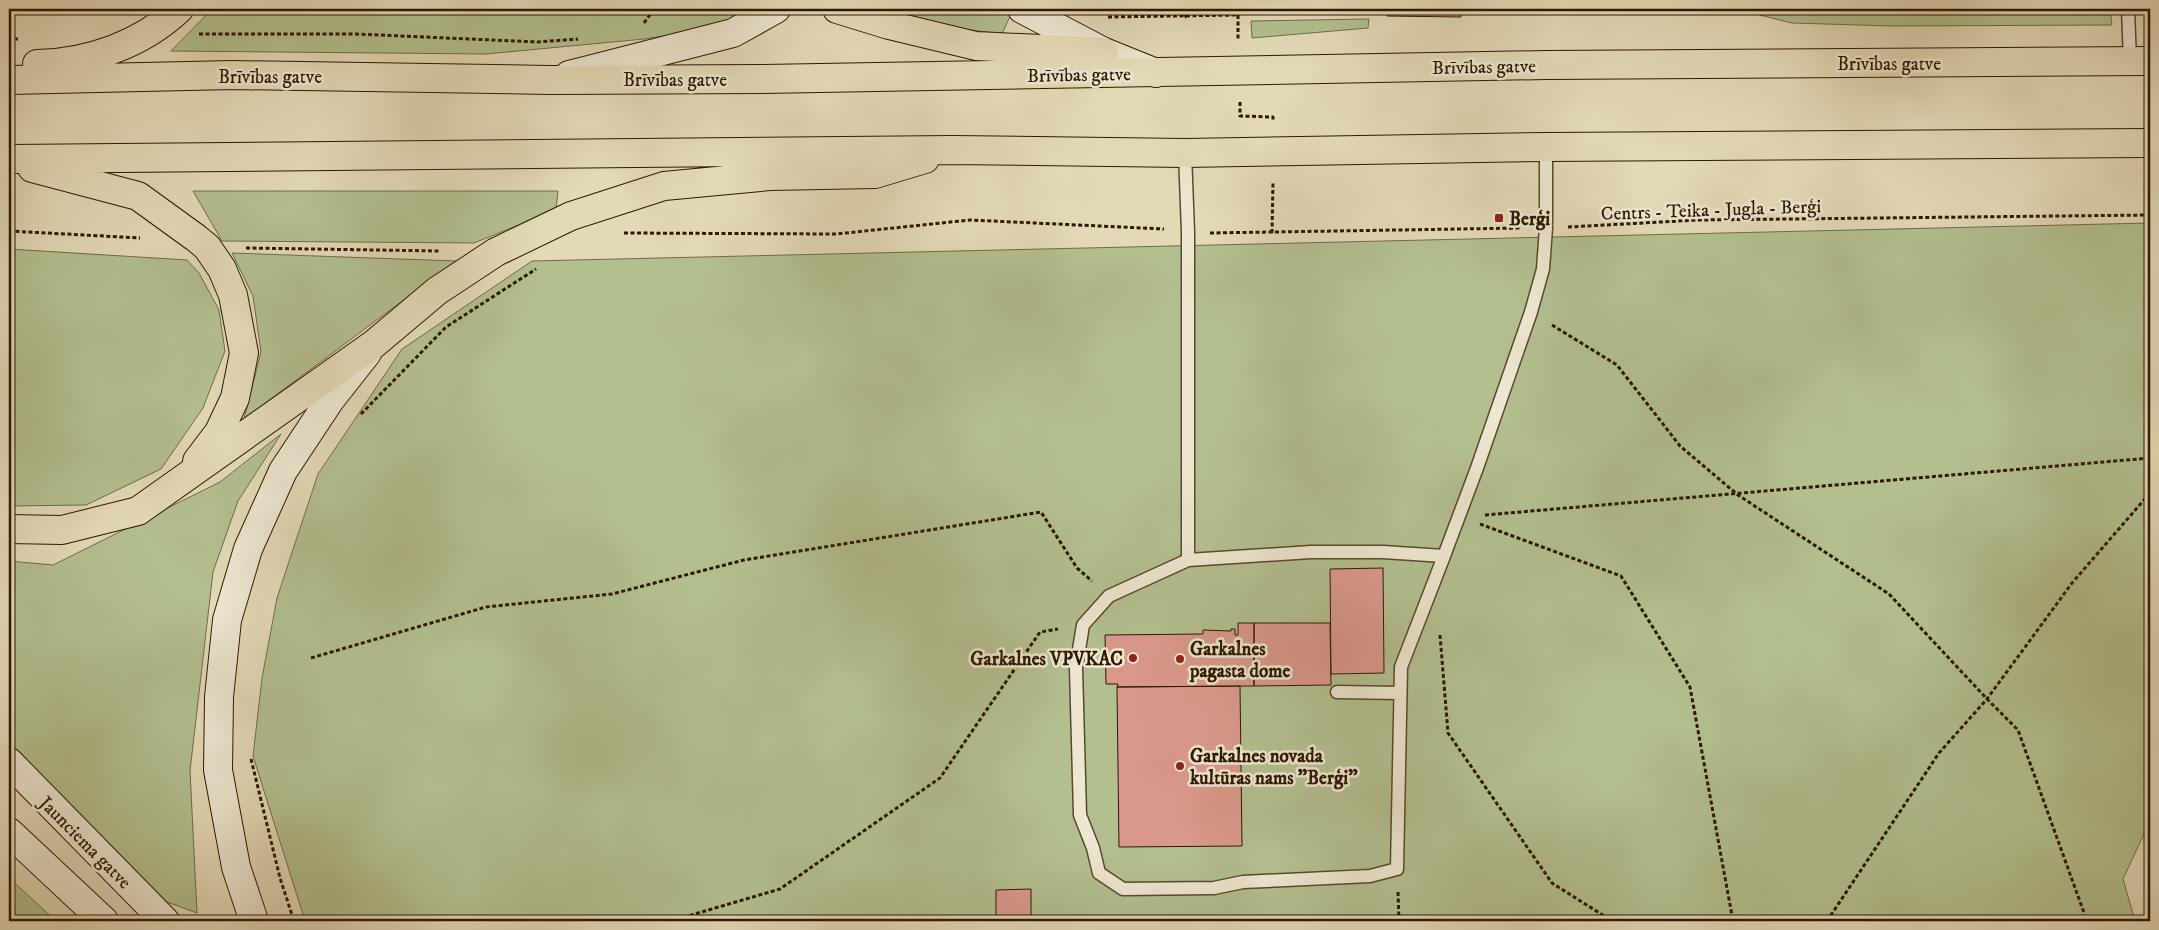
<svg xmlns="http://www.w3.org/2000/svg" width="2159" height="930" font-family="'IM FELL DW Pica',serif">
<style>
.green{fill:#b3bf8f;stroke:#706c48}
.building{fill:#da988c;stroke:#2d1801}
.lines{fill:none;stroke-linecap:round;stroke-linejoin:round}
.service-casing{stroke:#5a482e;stroke-width:15}
.secondary-casing{stroke:#2d1801;stroke-width:30}
.trunk-casing{stroke:#2d1801;stroke-width:30}
.path{stroke:#2d1801;stroke-width:3;stroke-dasharray:4 2.5;stroke-linecap:butt}
.service{stroke:#ede6d0;stroke-width:12}
.secondary{stroke:#ede6d0;stroke-width:28}
.trunk{stroke:#e3d9b7;stroke-width:28}
.poi-dot{fill:#8f2418;stroke:#ede6d0;stroke-width:2}
.labels{text-anchor:middle;stroke-width:5;stroke-linejoin:round;paint-order:stroke}
.street-label{font-size:19px;fill:#2d1801;stroke:#ede6d0}
.poi-label{font-size:19px;font-weight:bold;fill:#2d1801;stroke:#ede6d0;text-anchor:start}
</style>
<rect width="100%" height="100%" fill="#e3d9b7"/>
<filter id="stains"><feTurbulence type="fractalNoise" baseFrequency=".004" numOctaves="4"/><feColorMatrix values="0 0 0 0 .2 0 0 0 0 .09 0 0 0 0 .02 0 0 0 .5 -.17"/></filter>
<radialGradient id="worn" r=".72"><stop offset=".6" stop-color="#630" stop-opacity="0"/><stop offset="1" stop-color="#630" stop-opacity=".3"/></radialGradient>
<path class="green" d="M212 9H744L728 20 695 31 644 39 486 54 171 51Z
M870 9H1001L1010 16 1002 34 934 25Z
M1735 9H2110L2112 25 1892 26 1792 23Z
M1369 19 1368 28 1252 38 1251 21Z
M193 191H558L556 210 474 243 222 241Z
M2150 223V821L2123 879 2135 921H305L253 756 262 678 277 598 318 474 402 349 532 261Z
M9 249 187 260 199 273 219 310 225 351 203 408 161 469 86 505 9 506Z
M232 253 456 261 244 419 261 352 253 296Z
M281 434 238 501 213 572 190 771 197 913 167 902 52 791 9 742V561L53 565 220 482Z
M9 878 56 921H9Z"/>
<path class="building" d="M1387 9H1461V17L1387 16Z
M1383 568 1384 673 1331 674 1330 569Z
M1238 623H1254V686L1117 687 1118 684H1106L1105 635 1203 634V630L1231 631V629H1235V635H1238Z
M1254 623H1330L1331 685 1254 686Z
M1240 686 1242 846 1119 847 1117 687Z
M1031 889V920L996 921V890Z
M1242 917V921H1024L1031 920Z"/>
<g class="lines">
<defs>
<path id="service" d="M2128 9 2130 61
M1185 153 1188 232V560
M1311 552H1383L1444 556 1401 667 1397 869 1370 876 1243 882 1214 888 1123 889 1099 873 1093 848 1080 815 1076 668 1083 625 1109 596 1188 560Z
M1444 556 1477 468 1531 312 1543 269 1546 228V147
M1337 692 1400 693"/>
<path id="secondary" d="M1022 9 1104 52 1156 73
M569 75 733 33 776 9
M9 762 165 921
M9 832 104 921
M254 921 236 867 218 770 219 697 227 620 248 549 283 471 330 400 367 353"/>
<path id="trunk" d="M837 9 889 25 976 46 1104 52
M37 64C89 63 142 44 179 9
M9 80 232 75 550 80 763 79 1546 65 2150 61
M9 159 953 150 1185 153 1546 147 2150 143
M32 168 138 196 196 238 207 247 222 269 233 295 244 353 235 398 219 432 197 461
M9 529 62 530 138 511 374 344 437 291 496 252 571 216 664 186 770 176 875 174 925 159"/>
</defs>
<use href="#service" class="service-casing"/>
<use href="#secondary" class="secondary-casing"/>
<use href="#trunk" class="trunk-casing"/>
<path class="path" d="M1181 9 1187 18
M1311 14 1315 9
M1108 17 1238 15V41
M644 23 654 9
M199 34H356L538 42 578 39
M9 39H18
M1240 102V116L1273 117V121
M1568 227 1698 220 2150 215
M9 231 140 238
M624 233 836 234 970 220 1164 229
M1210 233 1522 228
M1272 233 1273 182
M246 248 440 251
M1552 325 1617 365 1680 446 1738 495 1889 594 1987 699 2018 730 2087 921
M361 414 446 327 536 269
M1485 515 2150 458
M1480 524 1621 576 1690 687 1733 921
M1440 635 1448 733 1552 883 1612 921
M311 658 486 607 612 594 744 560 1041 512 1077 568 1092 581
M251 759 280 878 294 921
M1398 892 1399 921
M671 921 780 889 940 778 1040 632 1058 629
M1827 921 1939 753 1987 699 2072 583 2150 493"/>
<use href="#service" class="service"/>
<use href="#secondary" class="secondary"/>
<use href="#trunk" class="trunk"/>
</g>
<g class="poi-dot">
<rect x="1494" y="213" width="10" height="10" rx="2.5"/>
<circle cx="1133" cy="658" r="5"/>
<circle cx="1180" cy="659" r="5"/>
<circle cx="1180" cy="766" r="5"/>
</g>
<g class="labels">
<g class="street-label">
<text x="1889" y="70">Brīvības gatve</text>
<text transform="translate(1484 66) rotate(-1)" y="7">Brīvības gatve</text>
<text transform="translate(1079 74) rotate(-1)" y="7">Brīvības gatve</text>
<text x="270" y="83">Brīvības gatve</text>
<text x="675" y="86">Brīvības gatve</text>
<text transform="translate(1711 209) rotate(-2)" y="7">Centrs - Teika - Jugla - Berģi</text>
<text transform="translate(86 842) rotate(45)" y="7">Jaunciema gatve</text>
</g>
<g class="poi-label">
<text x="1509" y="225">Berģi</text>
<text x="1190" y="655">Garkalnes<tspan x="1190" dy="22">pagasta dome</tspan></text>
<text x="1123" y="665" text-anchor="end">Garkalnes VPVKAC</text>
<text x="1190" y="762">Garkalnes novada<tspan x="1190" dy="22">kultūras nams "Berģi"</tspan></text>
</g>
</g>
<rect width="2159" height="930" fill="none" stroke="#e3d9b7" stroke-width="30"/>
<rect x="10" y="10" width="2139" height="910" fill="none" stroke="#2d1801" stroke-width="2.5"/>
<rect x="15" y="15" width="2129" height="900" fill="none" stroke="#2d1801"/>
<rect width="100%" height="100%" filter="url(#stains)"/>
<rect width="100%" height="100%" fill="url(#worn)"/>
</svg>
